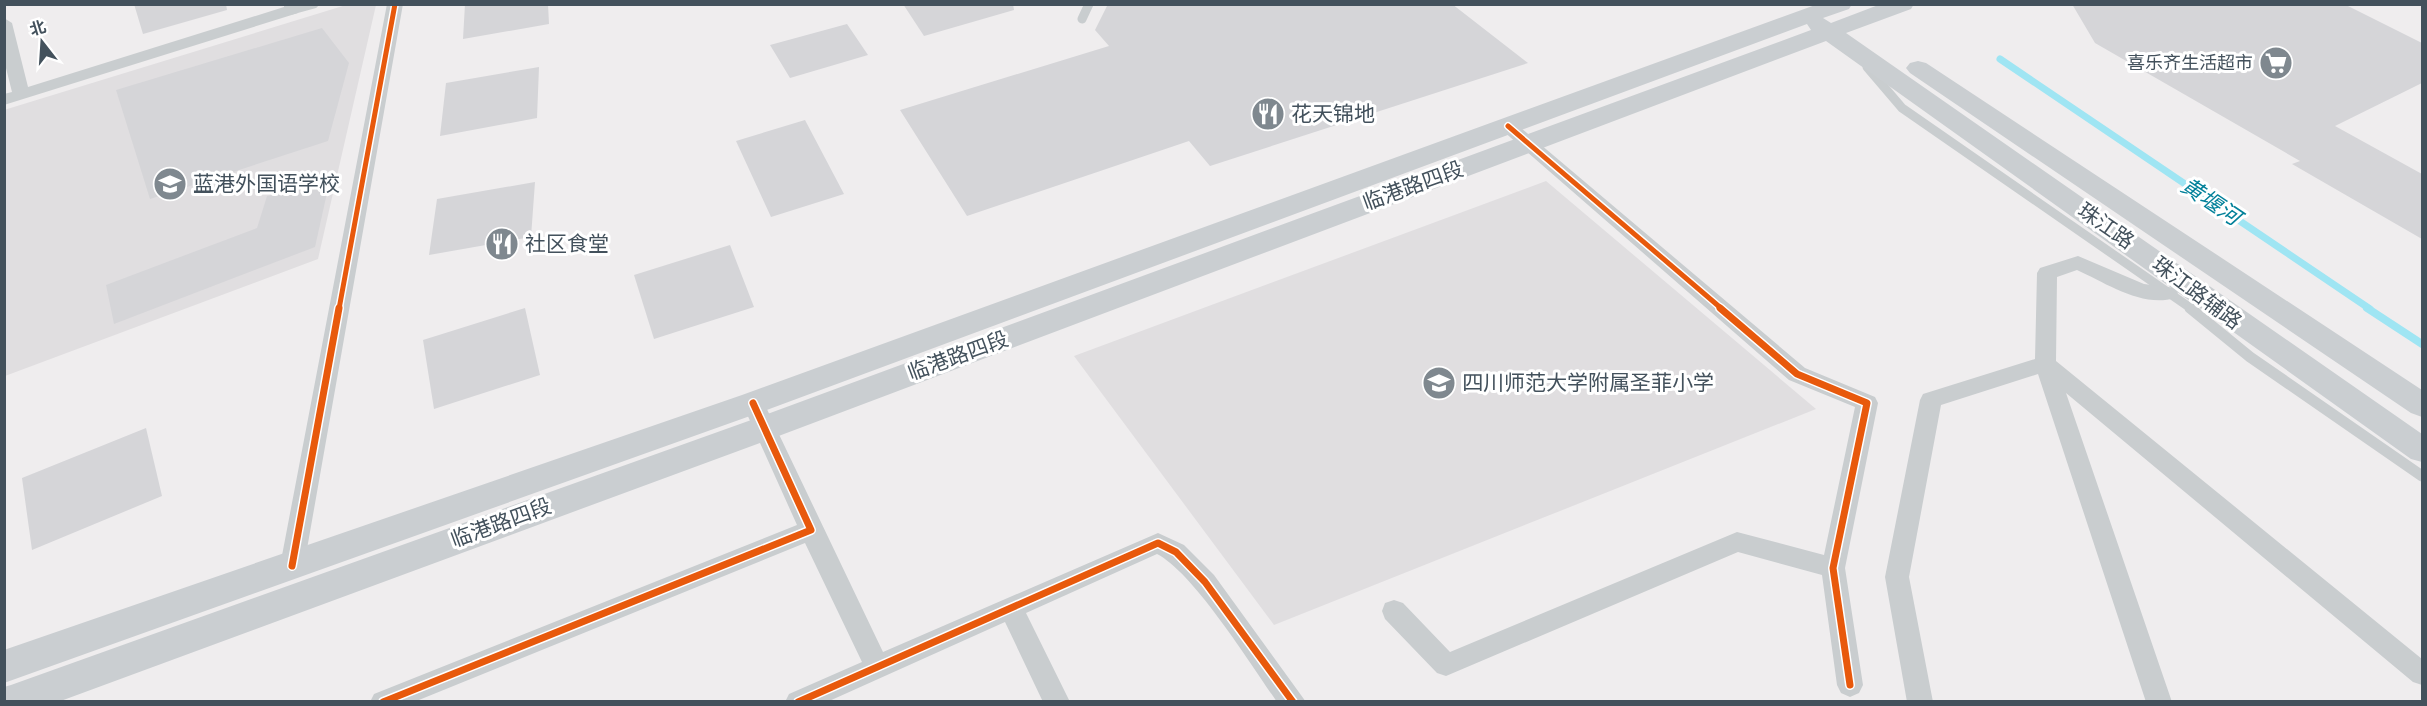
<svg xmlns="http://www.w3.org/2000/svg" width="2427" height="706" font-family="Quicksand,'Noto Sans SC',sans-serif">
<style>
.education{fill:#e0dee0}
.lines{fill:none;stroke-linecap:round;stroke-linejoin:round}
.stream-far1{stroke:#9fe5f3;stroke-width:7}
.stream{stroke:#9fe5f3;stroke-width:8}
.building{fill:#d5d5d8}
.lane-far1{stroke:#c9cdcf;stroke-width:9}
.lane{stroke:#c9cdcf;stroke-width:11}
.street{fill:#c9cdcf;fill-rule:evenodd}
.secondary{fill:#caced1;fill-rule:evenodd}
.cycleway-far1-casing{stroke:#fff;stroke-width:8}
.cycleway-casing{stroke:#fff;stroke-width:10}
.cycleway-far1{stroke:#e8590c;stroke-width:5}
.cycleway{stroke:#e8590c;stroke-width:7}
.labels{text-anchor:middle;stroke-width:6;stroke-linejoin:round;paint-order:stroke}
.far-poi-label{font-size:18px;fill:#43515c;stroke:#fff;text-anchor:end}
.poi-label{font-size:21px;fill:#43515c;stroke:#fff;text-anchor:start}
.street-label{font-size:21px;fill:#43515c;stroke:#fff}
.water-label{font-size:22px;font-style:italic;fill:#03819a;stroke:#fff}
</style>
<rect width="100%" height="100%" fill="#efedee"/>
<path class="education" d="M346 5H376L318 259 5 376 4 110Z
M1546 181 1816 409 1274 625 1074 356Z"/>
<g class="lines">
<path class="stream-far1" d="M2000 59 2370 309"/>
<path class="stream" d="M2367 308 2422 344"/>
</g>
<path class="building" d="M134 4H226L227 10 143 34Z
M465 4H548L549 24 463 39Z
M903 4H1013L1014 10 924 36Z
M1108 4H1452L1528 63 1210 166 1189 141 967 216 900 110 1109 46 1095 30Z
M2072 4H2344L2422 43V83L2335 126 2422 174V239L2292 164 2300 161 2095 43Z
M847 24 868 55 790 78 770 45Z
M322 28 349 63 328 141 150 199 116 90Z
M539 67 537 118 440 136 446 83Z
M805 120 844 194 771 217 736 141Z
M535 182 531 237 429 255 437 199Z
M329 184 315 247 114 324 106 285 257 228 267 196Z
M730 245 754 307 654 339 634 275Z
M525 308 540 375 434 409 423 340Z
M146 428 162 496 32 550 22 478Z"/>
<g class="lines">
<path class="lane-far1" d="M292 10 314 4
M1082 19 1089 4
M1867 67 1902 108 2192 309"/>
<path class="lane" d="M2190 308 2250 357 2422 476"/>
<path class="street" d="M284 4H300L298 13 4 105V94L12 92 4 60V18L12 23 28 87 284 7Z
M387 4H403L304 566 301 573 292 576 283 573 280 566Z
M1508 121 1514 122 1805 368 1875 397 1878 403 1845 568 1863 685 1859 693 1850 697 1841 693 1837 685 1822 575 1738 552 1446 676 1437 673 1385 619 1382 611 1385 603 1394 600 1403 603 1450 652 1737 532 1824 555 1855 407 1789 380 1502 130 1499 126 1502 122Z
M2078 256 2144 284 2175 288 2178 293 2175 298C2142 308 2106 283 2077 270L2057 277 2056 361 2422 659V685L2413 682 2066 393 2172 702H2146L2038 374 1941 405 1909 577 1933 702H1907L1885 577 1920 400 1923 394 2035 359 2037 273 2040 268Z
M753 395 761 397 764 403 883 652 1158 533 1184 545 1214 575 1306 702H1277C1251 665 1194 573 1157 554L1026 613 1070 702H1043L1005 622 827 702H785L789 694 862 662 805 543 414 702H370L374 694 797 525 742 403 745 397Z"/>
<path class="secondary" d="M1818 4H1852L1849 9 1823 18 1831 23 1881 4H1914L1911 9 1846 33 2422 434V462L2411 459 1826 41 776 437 58 702H4V687L11 685 754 419 1811 30 1807 24 764 411 4 683V650L742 395Z
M1918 61 1926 63 2422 390V417L2411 413 1910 73 1906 68 1910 63Z"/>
<defs>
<path id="cycleway-far1" d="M1508 126 1722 309
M339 309 395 4"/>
<path id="cycleway" d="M1720 308 1797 374 1867 403 1833 568 1850 685
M292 566 339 308
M383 702 811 530 753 403
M798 702 1158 543 1176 552 1205 582 1293 702"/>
</defs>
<use href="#cycleway-far1" class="cycleway-far1-casing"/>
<use href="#cycleway" class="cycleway-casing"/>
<use href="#cycleway-far1" class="cycleway-far1"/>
<use href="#cycleway" class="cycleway"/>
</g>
<defs>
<symbol id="supermarket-disc" viewBox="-11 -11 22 22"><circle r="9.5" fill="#7f888f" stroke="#fff"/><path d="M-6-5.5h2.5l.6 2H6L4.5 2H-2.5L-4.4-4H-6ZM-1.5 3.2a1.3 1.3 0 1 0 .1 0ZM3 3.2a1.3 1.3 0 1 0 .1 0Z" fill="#fff"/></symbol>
<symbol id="restaurant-disc" viewBox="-11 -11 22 22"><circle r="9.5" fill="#7f888f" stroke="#fff"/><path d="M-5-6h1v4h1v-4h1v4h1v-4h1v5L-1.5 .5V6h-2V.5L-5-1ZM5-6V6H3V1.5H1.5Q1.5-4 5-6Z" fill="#fff"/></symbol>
<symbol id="school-disc" viewBox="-11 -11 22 22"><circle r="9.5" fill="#7f888f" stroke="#fff"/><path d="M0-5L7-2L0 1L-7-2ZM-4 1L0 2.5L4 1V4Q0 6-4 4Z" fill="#fff"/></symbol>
</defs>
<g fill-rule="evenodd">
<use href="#supermarket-disc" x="2257" y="44" width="38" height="38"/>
<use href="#restaurant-disc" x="1249" y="95" width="38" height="38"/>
<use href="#school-disc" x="151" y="165" width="38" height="38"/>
<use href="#restaurant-disc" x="483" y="225" width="38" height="38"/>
<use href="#school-disc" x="1420" y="364" width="38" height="38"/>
</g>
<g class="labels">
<g class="far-poi-label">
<text x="2253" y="69">喜乐齐生活超市</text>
</g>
<g class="poi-label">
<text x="1291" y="121">花天锦地</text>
<text x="193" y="191">蓝港外国语学校</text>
<text x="525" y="251">社区食堂</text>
<text x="1462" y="390">四川师范大学附属圣菲小学</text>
</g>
<g class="street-label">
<text transform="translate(1413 186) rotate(-20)" y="7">临港路四段</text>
<text transform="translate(2106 226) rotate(35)" y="7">珠江路</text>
<text transform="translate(2197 293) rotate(37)" y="7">珠江路辅路</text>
<text transform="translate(958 356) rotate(-20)" y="7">临港路四段</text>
<text transform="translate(501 523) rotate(-20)" y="7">临港路四段</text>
</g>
<g class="water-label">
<text transform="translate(2211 201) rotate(34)" y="8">黄堰河</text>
</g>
</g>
<rect width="2427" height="706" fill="none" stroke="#43515c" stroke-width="12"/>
<g transform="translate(42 42) rotate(343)" stroke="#ffffff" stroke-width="4.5" paint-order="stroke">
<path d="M0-4.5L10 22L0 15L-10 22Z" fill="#43515c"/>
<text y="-9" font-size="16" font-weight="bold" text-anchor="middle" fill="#43515c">北</text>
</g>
</svg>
